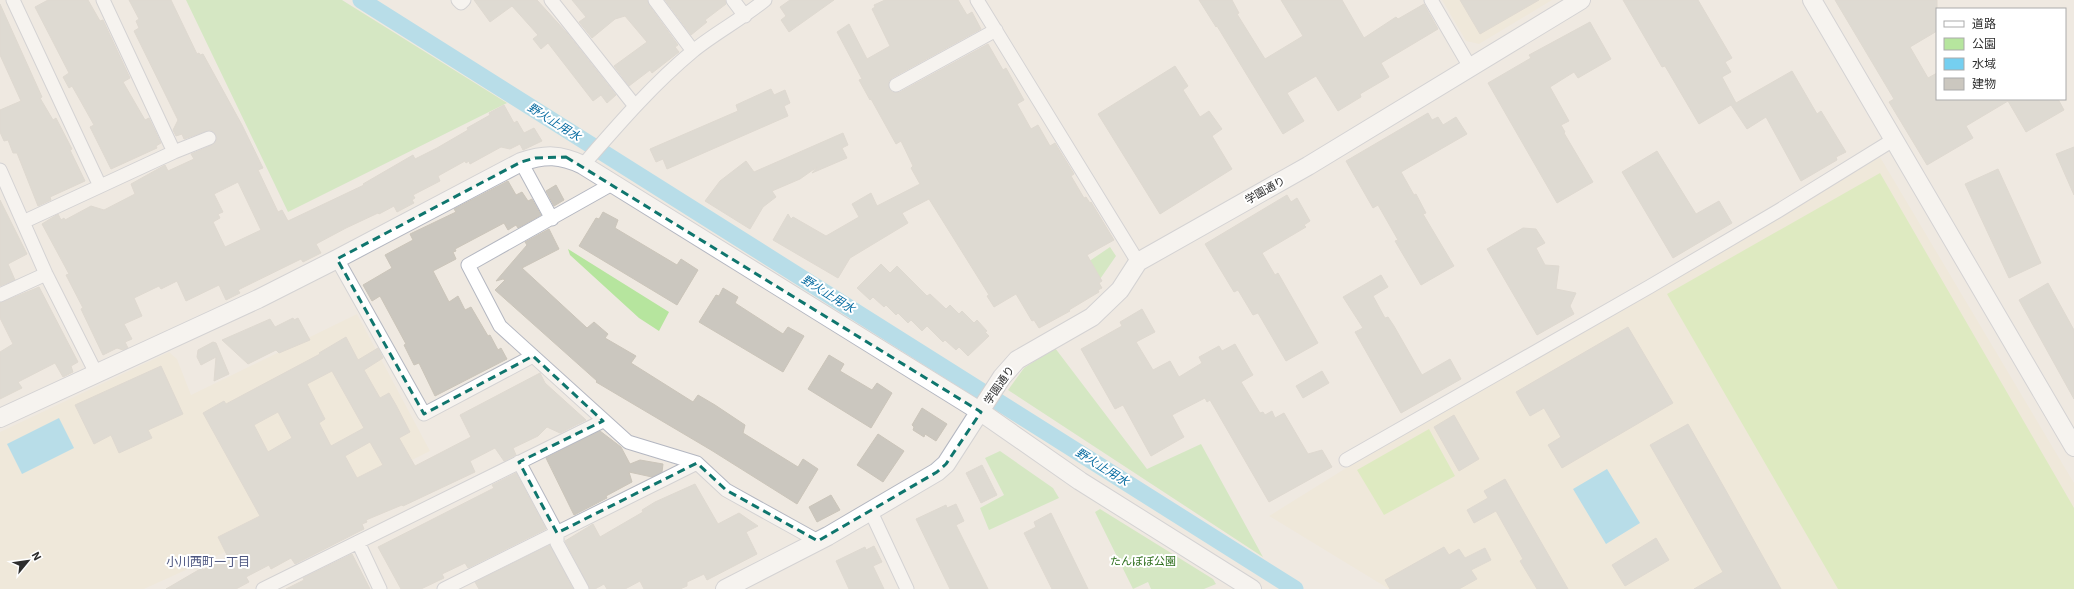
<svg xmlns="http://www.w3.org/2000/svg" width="2074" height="589" font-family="'IBM Plex Sans','Noto Sans JP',sans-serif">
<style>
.education{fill:#f0e6d1}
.green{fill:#b6e59e}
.pitch{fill:#c9ec9a}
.water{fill:#75cff0}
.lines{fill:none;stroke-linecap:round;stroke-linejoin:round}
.canal{stroke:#75cff0;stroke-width:17}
.building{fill:#cbc7bf;stroke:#cbc5ba;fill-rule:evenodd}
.street-casing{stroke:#b4b7c1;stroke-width:15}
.secondary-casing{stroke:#b4b7c1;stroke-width:20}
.street{stroke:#fff;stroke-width:13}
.secondary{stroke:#fff;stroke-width:18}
.marked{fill:none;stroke:#0f766e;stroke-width:3;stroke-dasharray:8 5;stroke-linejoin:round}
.labels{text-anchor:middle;stroke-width:4;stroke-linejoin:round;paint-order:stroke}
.street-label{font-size:11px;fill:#2e2e2e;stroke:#fff}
.park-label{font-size:11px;fill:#2c6e1b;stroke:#fff}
.water-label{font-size:12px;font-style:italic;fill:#0d6fa3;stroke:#fff}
.neighbourhood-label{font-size:12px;fill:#4d5680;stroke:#fff}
</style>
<rect width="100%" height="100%" fill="#efe9e1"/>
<path class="education" d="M1442 0H1552L1479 44 1466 41Z
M1880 157 2074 483V589H1389L1269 516 1484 382Z
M357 314 430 451 265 534 144 589H0V432L169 352 177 359 191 395Z"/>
<path class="green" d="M186 0H342L507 103 288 212Z
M1110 247 1116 256 1098 282 1088 262Z
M568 249 669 312 659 331 639 318 570 255Z
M1055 348 1147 469 1201 444 1263 557 1008 390 1024 368Z
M1000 451 1053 488 1059 498 989 530 980 508 1004 495 985 458Z
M1100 509 1213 579 1216 584 1204 589H1151L1148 582 1133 589 1095 512Z"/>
<path class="pitch" d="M1880 173 2074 508V589H1838L1667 294Z
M1429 429 1455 476 1384 515 1357 470Z"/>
<path class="water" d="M59 418 74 448 22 474 7 444Z
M1607 469 1640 523 1606 544 1573 489Z"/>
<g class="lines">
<path class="canal" d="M361 0 1295 589"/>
</g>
<path class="building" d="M48 0H88L100 21 103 20 130 78 123 82 145 120 149 118 161 143 156 146 157 148 111 169 90 127 94 125 80 100 72 86 69 88 63 77 69 73 35 7Z
M129 0H171L197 54 199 53 200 55 203 54 242 125 263 168 258 170 278 212 282 210 288 221 364 185 363 184 413 155 415 159 437 148 468 130 467 128 490 115 489 113 504 105 514 123 517 121 524 133 534 128 542 141 523 150 520 144 510 149 501 147 470 164 469 161 466 163 465 161 438 176 440 181 413 195 415 198 412 200 414 203 397 212 394 206 379 214 378 213 346 228 316 244 321 253 303 262 301 259 246 286 238 290 240 293 226 300 219 285 186 301 177 281 161 289 159 286 134 298 142 316 124 324 132 339 125 342 128 348 123 350 117 348 103 355 81 309 83 308 66 275 69 274 42 224 58 214 61 220 64 218 65 220 91 206 104 210 135 194 131 184 165 165 168 171 194 159 191 154 212 145 217 139 214 132 210 130 184 139 182 134 176 136 173 130 178 120 134 31 139 28 136 21 139 19ZM238 182 261 230 225 247 213 222 220 218 218 214 223 212 214 194Z
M474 0H537L567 33 616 95 607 103 601 95 593 101 548 43 541 49 533 39 538 35 512 6 490 22Z
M572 0H647L649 5 678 45 675 47 679 52 652 73 650 70 629 86 614 66 647 42 625 16 615 19 592 38 579 22 586 17Z
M665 0H725L726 4 705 20 707 22 691 35Z
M790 0H834L789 32 781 20 786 16 780 7Z
M885 0H958L967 15 972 12 981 29 892 78 889 81V88L892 92H900L988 44 1003 70 1006 68 1024 100 1017 104 1031 129 1038 125 1050 146 1055 143 1074 174 1071 176 1084 198 1086 197 1090 203 1091 202 1114 240 1087 255 1102 281 1099 283 1102 288 1098 290 1099 292 1069 310 1070 311 1039 328 1034 320 1032 321 1016 294 994 307 987 296 989 295 929 199 902 213 908 223 850 258 838 278 773 240 788 214 791 219 793 217 826 236 859 217 852 204 871 193 877 206 920 184 911 168 913 166 901 141 896 144 871 99 870 100 859 80 862 79 837 32 849 24 867 59 890 46 872 9 875 7 874 5Z
M1199 0H1232L1239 13 1237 14 1265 59 1303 36 1281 0H1342L1364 38 1396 17 1398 19 1424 4 1438 29 1381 63 1389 77 1360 94 1361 97 1338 111 1316 76 1287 93 1304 121 1283 134 1217 26 1216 27Z
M1460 0H1539L1480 34Z
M1623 0H1698L1732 58 1725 62 1731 72 1722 77 1736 103 1792 71 1817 114 1821 111 1846 152 1836 157 1837 160 1801 181 1766 117 1747 129 1731 105 1699 124 1665 66 1662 67Z
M1835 0H1937V31L1910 47 1928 78 1937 73V99H2058L2064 110 2026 132 2008 101 1966 126 1973 138 1927 165 1889 102 1894 99Z
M0 4 42 97 40 98 53 120 56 118 72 149 70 150 85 181 50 197 51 200 38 206 17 153H13L8 140 4 141 0 132V110L21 101 0 55Z
M1590 22 1611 59 1578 78 1574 72 1550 87 1569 121 1561 125 1565 132 1564 133 1593 182 1557 203 1488 83 1531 58 1529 55Z
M1175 66 1188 86 1183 90 1200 117 1209 111 1222 129 1212 136 1232 169 1160 214 1098 114Z
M771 89 774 95 785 90 790 103 784 106 788 116 667 169 663 159 656 162 650 149 738 111 736 105Z
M1428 113 1432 120 1438 117 1443 125 1456 117 1467 134 1401 172 1414 195 1416 194 1426 213 1423 214 1454 266 1421 285 1395 241 1398 240 1378 205 1373 208 1346 161Z
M843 133 848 145 842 148 847 158 812 173 817 167 800 179 772 191 776 197 763 207 750 229 705 201 720 181 746 161 754 172Z
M2074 147V195L2056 154Z
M1657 151 1696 214 1719 201 1732 223 1673 258 1622 172Z
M1998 169 2041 263 2009 278 1965 184Z
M508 181 516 195 522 192 528 201 532 199 541 215 518 228 516 225 508 230 504 223 455 249 456 251 453 252 456 259 433 271 449 302 458 296 465 310 471 307 488 336 490 335 498 350 501 348 507 359 435 396 419 363 414 365 404 345 406 344 380 296 372 301 363 285 392 268 385 255 413 240 410 234 456 212 454 209Z
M556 185 564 200 554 206 546 191Z
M1287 195 1291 202 1297 198 1310 221 1304 225 1306 227 1262 253 1275 275 1278 273 1318 343 1286 361 1258 313 1253 315 1238 290 1234 292 1205 244Z
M0 200 27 254 8 264 15 280 0 286Z
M603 212 618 220 615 228 677 265 681 259 698 270 677 305 579 246 596 218 599 219Z
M1523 228 1536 229 1545 243 1536 248 1545 265 1559 266 1556 289 1576 293 1570 306 1574 314 1537 335 1487 249Z
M549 229 559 249 522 268 587 328 594 322 608 334 605 338 636 356 631 363 693 402 698 395 715 405 745 425 743 433 798 467 803 459 818 469 797 504 711 450 596 382 597 381 495 290 505 280 503 279 496 281 527 245 525 242Z
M881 264 890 273 897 266 927 296 930 294 946 309 950 305 959 314 962 311 974 323 977 320 987 331 985 332 989 336 968 356 959 347 956 350 945 340 943 342 927 326 922 331 911 320 908 323 898 313 896 315 886 305 884 307 873 297 870 300 857 288Z
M1381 275 1388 287 1373 296 1385 318 1388 317 1394 326 1422 375 1450 359 1461 379 1401 413 1355 332 1363 328 1343 297Z
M2048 283 2074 330V399L2019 300Z
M39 287 78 362 71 366 73 372 63 377 55 363 18 382 22 388 0 399V352L13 344 0 318V303Z
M723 288 738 297 735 303 783 334 788 327 804 336 783 372 699 322 716 295 719 296Z
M1142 309 1155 332 1136 342 1153 370 1170 361 1179 377 1202 363 1199 357 1219 346 1222 351 1235 344 1253 375 1241 382 1260 413 1263 412 1265 415 1272 411 1275 418 1284 413 1308 454 1322 450 1332 467 1269 502 1210 400 1207 402 1205 398 1172 415 1184 437 1151 456 1123 405 1115 409 1081 349 1122 326 1120 322Z
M293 318 294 320 298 318 310 340 279 353 276 350 248 364 222 340 270 319 275 327Z
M1628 327 1673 403 1562 468 1548 445 1561 437 1544 408 1530 416 1516 392Z
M346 337 358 360 378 348 383 358 364 370 380 398 389 393 396 405 410 432 399 438 415 466 471 437 460 415 540 373 545 383 586 420 560 433 547 427 538 436 513 448 516 455 504 461 495 448 470 461 475 472 403 506 402 505 366 520 367 522 362 524 364 529 295 564 291 558 271 569 269 565 246 577 249 582 236 589H166L202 568 203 570 228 557 218 537 260 516 203 413 224 401 226 404 320 354 319 353ZM332 371 364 428 331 446 319 423 325 419 307 384ZM278 412 292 438 268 452 254 425ZM370 442 383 465 357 478 345 456Z
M213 342 216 343 229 374 214 381 216 357 201 365 197 357 198 350Z
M829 355 844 364 840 371 872 390 877 383 892 393 871 428 808 389Z
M161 366 183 414 148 430 152 438 119 453 111 435 94 444 75 405Z
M1322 371 1329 383 1303 398 1296 386Z
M922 408 947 424 936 441 925 434 924 437 913 430 914 427 912 425Z
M1454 415 1479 459 1459 471 1434 427Z
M1688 424 1725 489 1781 589H1694L1723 572 1650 445Z
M600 431 621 447 630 464 640 460 663 464 662 472 652 477 629 472 632 482 606 496 607 498 574 515 546 458Z
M878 434 904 451 883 482 857 465Z
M982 465 997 495 981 503 966 473Z
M516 473 546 529 468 568 465 563 442 574 444 578 421 589H401L378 547 494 488 492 485Z
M1505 479 1522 509 1568 589H1537L1520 561 1523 559 1496 511 1474 523 1467 510 1488 498 1484 491Z
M695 484 718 524 739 513 758 526 746 532 757 554 707 580 704 574 687 582V586L680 589H644L640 581 625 589H607L604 584 595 589H590L565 541 593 524 600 537 643 512 642 510 655 502Z
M831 495 840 510 817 522 809 507Z
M956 504 964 521 956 525 988 589H950L916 519 946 505 947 508Z
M1051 513 1088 589H1052L1024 533 1036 527 1034 522Z
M1656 538 1669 560 1625 586 1612 565Z
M550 545 573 589H479L475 582Z
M874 546 882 562 873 566 884 589H849L836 561 865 547 866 550Z
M1444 547 1449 555 1459 549 1465 558 1485 548 1491 560 1471 570 1477 579 1459 589H1390L1385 580Z
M352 554 370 589H286L304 580 303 578Z"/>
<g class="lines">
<defs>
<path id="street" d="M13 0 100 186
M103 0 174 152
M458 0 461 3 464 0
M551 0 635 106
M655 0 693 51
M733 0 745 16
M977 0 1138 262
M1431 0 1470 67
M896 85 996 30
M521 162 552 219
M583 165C617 126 652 85 693 51 715 33 742 19 765 0
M0 170 46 274 97 375
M612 184 468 265 500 326 628 442 697 463 726 490 818 541
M23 222 174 152 209 138
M337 259 424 414 533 356
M0 295 46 274
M1346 460 1649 287 1778 211 1893 140
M519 462 557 533V543L582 589
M871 512 907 589
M358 542 380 589
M263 589 603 421
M444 589 697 463"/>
<path id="secondary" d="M1812 0 2074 447
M0 418 258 299 337 259 521 162C545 154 560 154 583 165L981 412 1080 481 1252 589
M725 589 828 536 937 472 946 464 1002 377 1017 360 1092 317 1120 290 1138 262 1308 166 1581 0"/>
</defs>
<use href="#street" class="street-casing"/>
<use href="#secondary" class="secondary-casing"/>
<use href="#street" class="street"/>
<use href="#secondary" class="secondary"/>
</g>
<path d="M0 0H2074V589H0ZM566 157 981 412 946 464 937 472 818 541 726 490 697 463 557 533 519 462 603 421 533 356 424 414 337 259 521 162 535 158Z" fill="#efe9e1" fill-opacity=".55" fill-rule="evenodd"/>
<path class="marked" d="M566 157 981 412 946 464 937 472 818 541 726 490 697 463 557 533 519 462 603 421 533 356 424 414 337 259 521 162 535 158Z"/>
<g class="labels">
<g class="street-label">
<text transform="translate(1265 190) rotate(-29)" y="4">学園通り</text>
<text transform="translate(999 385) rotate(-55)" y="4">学園通り</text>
</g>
<g class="park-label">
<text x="1143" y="565">たんぽぽ公園</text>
</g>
<g class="water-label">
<text transform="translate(554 122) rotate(32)" y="4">野火止用水</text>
<text transform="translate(828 294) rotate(32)" y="4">野火止用水</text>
<text transform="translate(1102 467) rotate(32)" y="4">野火止用水</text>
</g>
<g class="neighbourhood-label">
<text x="208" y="566">小川西町一丁目</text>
</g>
</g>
<rect x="1936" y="8" width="130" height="92" fill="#ffffff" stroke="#ababab"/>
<rect x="1944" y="21" width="20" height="6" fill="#ffffff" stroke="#ababab"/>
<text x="1972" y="28" font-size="12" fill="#2e2e2e">道路</text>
<rect x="1944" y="38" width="20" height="12" fill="#b6e59e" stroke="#ababab"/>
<text x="1972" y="48" font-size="12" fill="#2e2e2e">公園</text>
<rect x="1944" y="58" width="20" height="12" fill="#75cff0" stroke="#ababab"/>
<text x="1972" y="68" font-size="12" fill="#2e2e2e">水域</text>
<rect x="1944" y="78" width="20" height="12" fill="#cbc7bf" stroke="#ababab"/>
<text x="1972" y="88" font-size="12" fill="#2e2e2e">建物</text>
<g transform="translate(28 561) rotate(61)" stroke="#ffffff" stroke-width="3" paint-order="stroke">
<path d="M0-3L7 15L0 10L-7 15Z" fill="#2e2e2e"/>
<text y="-6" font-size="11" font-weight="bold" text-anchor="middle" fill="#2e2e2e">N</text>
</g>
</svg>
